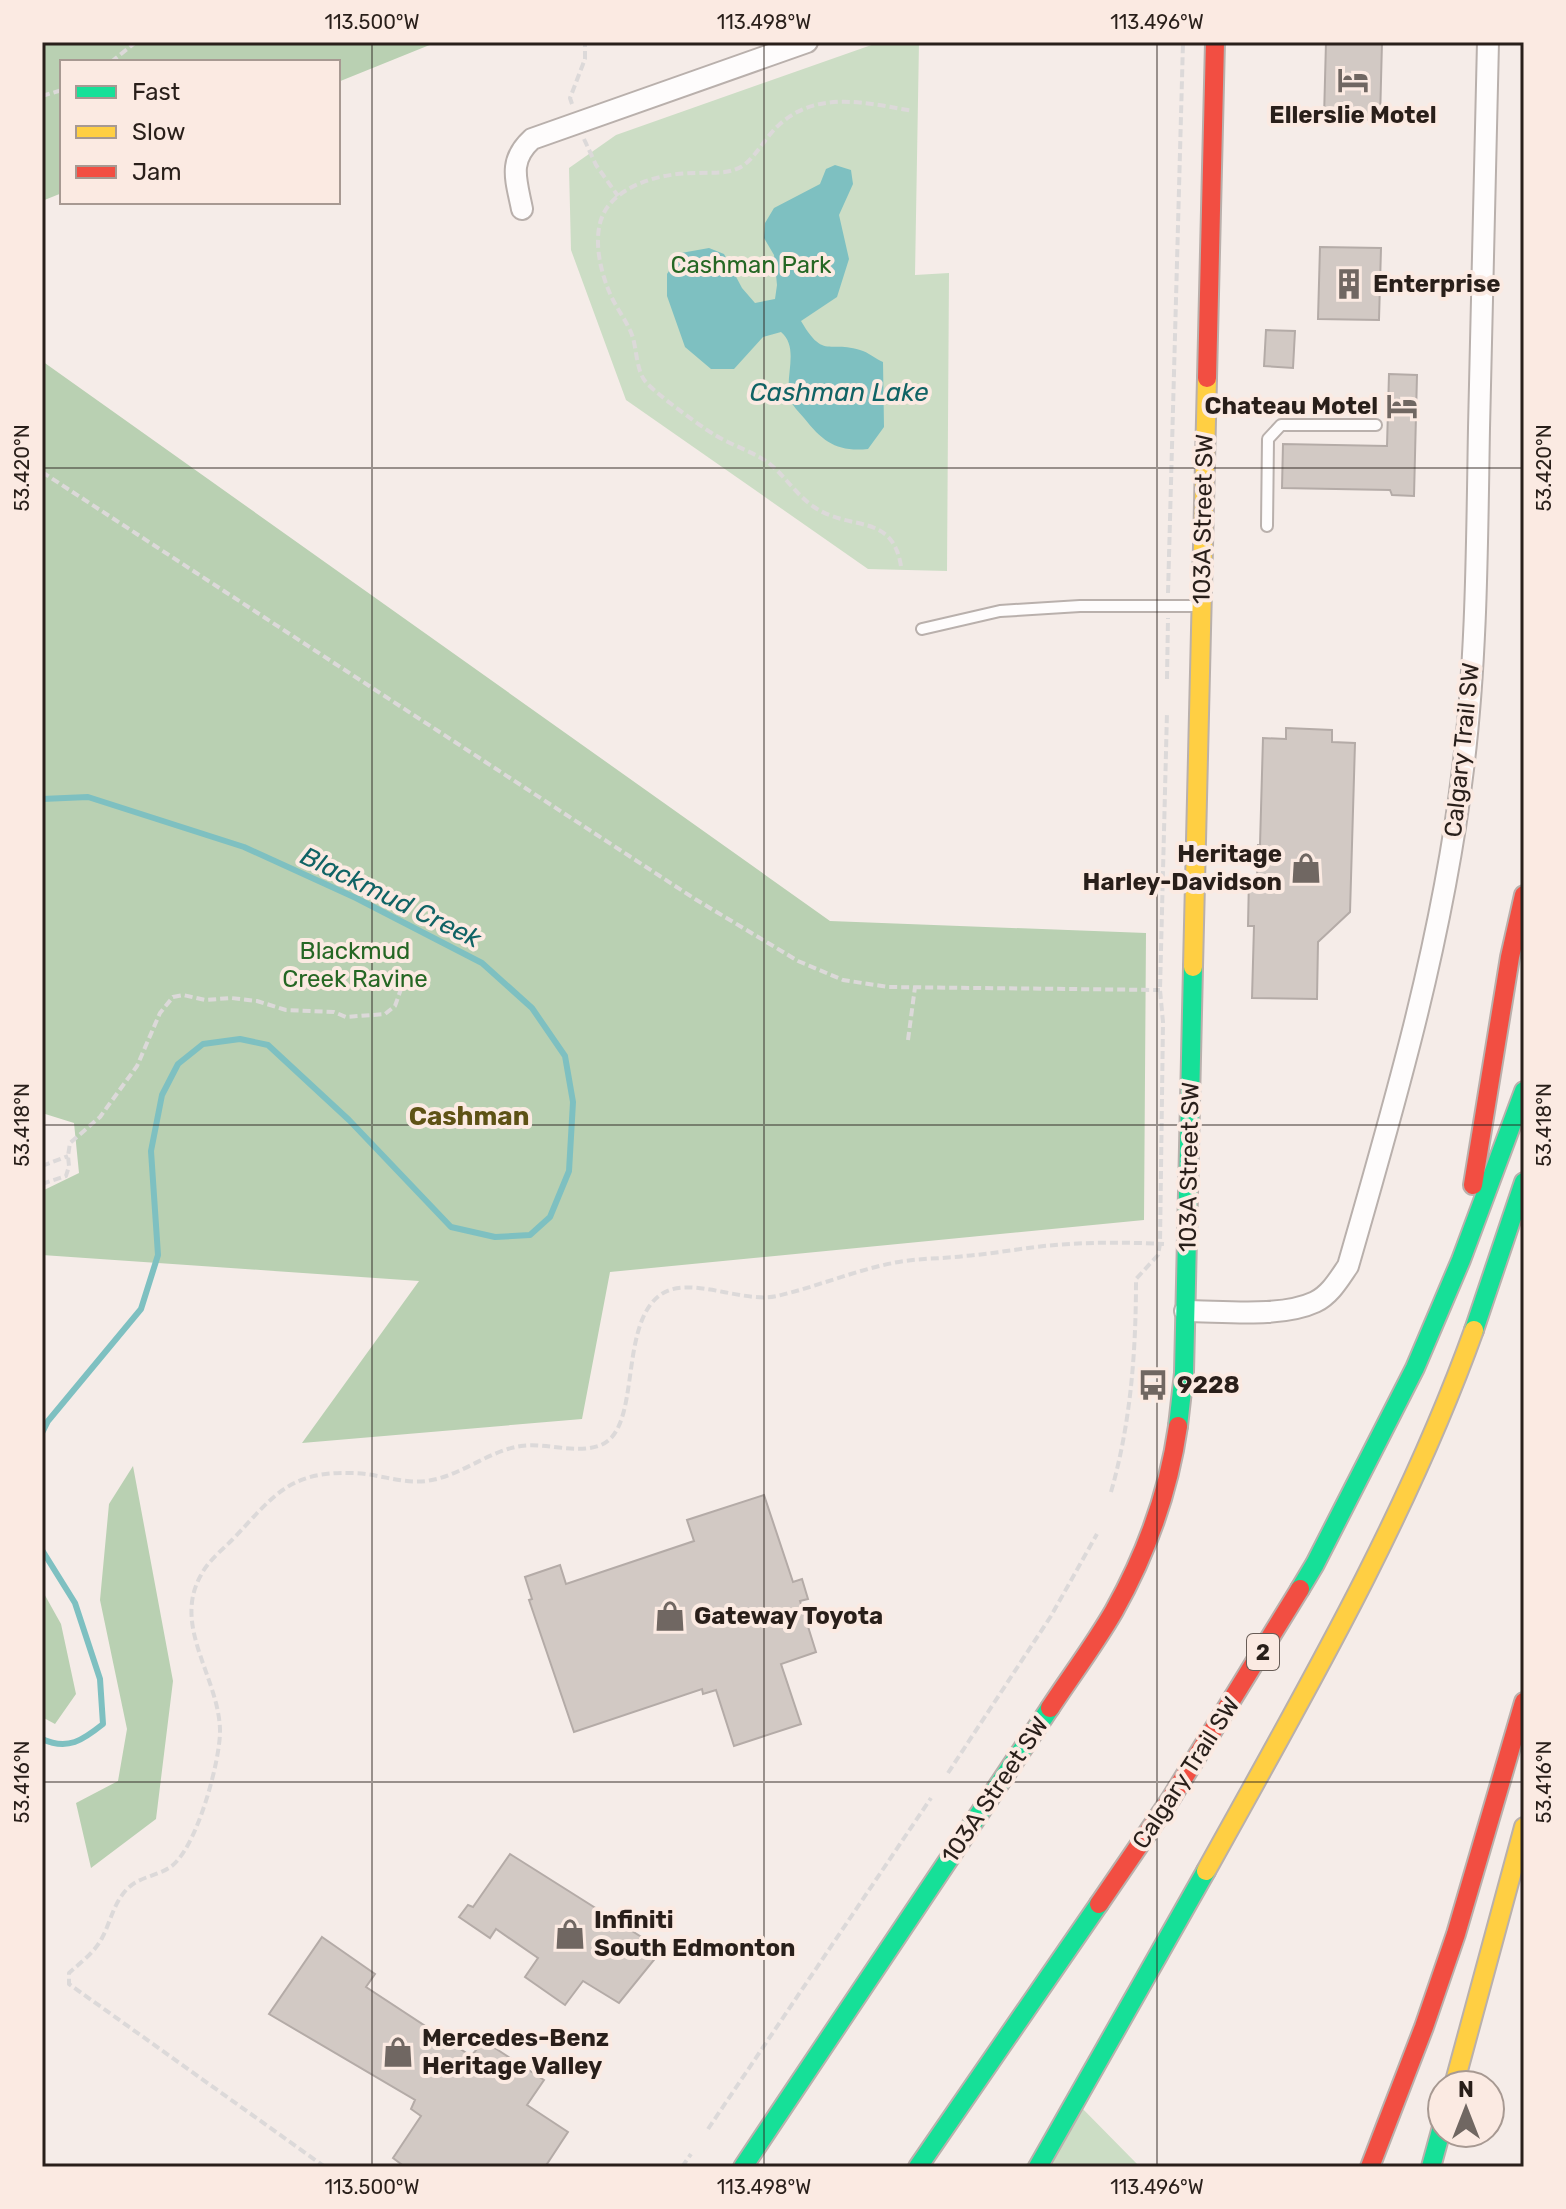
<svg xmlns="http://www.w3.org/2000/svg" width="1566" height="2209" font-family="Rubik,sans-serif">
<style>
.green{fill:#ccddc5}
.forest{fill:#b9d0b2}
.water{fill:#7ec0c1}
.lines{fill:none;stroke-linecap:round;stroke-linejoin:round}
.stream{stroke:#7ec0c1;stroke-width:6}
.building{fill:#d2c9c4;stroke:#b4aba7;stroke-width:2}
.lane-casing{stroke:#b9b0ac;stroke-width:14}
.street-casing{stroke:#b9b0ac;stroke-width:24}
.fast-casing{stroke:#b9b0ac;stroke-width:22}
.slow-casing{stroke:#b9b0ac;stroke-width:22}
.jam-casing{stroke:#b9b0ac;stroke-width:22}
.path{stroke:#dcd9d9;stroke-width:4;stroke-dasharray:8 4;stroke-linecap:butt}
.lane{stroke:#fefcfc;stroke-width:10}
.street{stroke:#fefcfc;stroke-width:20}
.fast{stroke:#16e098;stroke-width:18}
.slow{stroke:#ffcf43;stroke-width:18}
.jam{stroke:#f24e42;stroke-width:18}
.ticks{fill:none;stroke:#291f1a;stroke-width:2;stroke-opacity:0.45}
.labels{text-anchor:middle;stroke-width:8;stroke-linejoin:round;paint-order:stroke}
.shield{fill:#fbeae2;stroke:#685c56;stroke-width:2}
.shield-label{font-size:22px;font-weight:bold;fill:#291f1a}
.poi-label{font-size:24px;font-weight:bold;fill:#291f1a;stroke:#fbeae2;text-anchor:start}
.park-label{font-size:24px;fill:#256724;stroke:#fbeae2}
.street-label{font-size:24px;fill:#291f1a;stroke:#fbeae2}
.water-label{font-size:26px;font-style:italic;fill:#106365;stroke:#fbeae2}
.neighbourhood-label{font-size:26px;font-weight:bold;fill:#5e5215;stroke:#fbeae2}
.neatline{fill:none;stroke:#291f1a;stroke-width:3}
.ticks-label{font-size:20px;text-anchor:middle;fill:#291f1a}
</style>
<rect width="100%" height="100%" fill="#f5ece8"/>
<path class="green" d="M880 42H919L915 275 949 273 947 571 868 569 626 400 571 250 569 168 616 135Z
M1076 2102 1140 2167H1024Z"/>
<path class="forest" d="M42 42H437L338 82V62H62V193L42 201Z
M42 361 830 921 1146 933 1144 1220 610 1272 582 1419 302 1443 419 1281 42 1255V1191L79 1173 74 1123 42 1113Z
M133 1466 173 1681 156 1819 91 1868 76 1803 118 1781 127 1729 100 1600 109 1504Z
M42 1590 61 1624 76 1694 55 1724 42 1717Z"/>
<path class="water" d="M835 165 851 170 853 184 839 215 849 259 837 297 801 321C824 360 828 340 860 350 868 352 876 359 883 362L884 427 868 449C837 452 823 442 804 418 800 413 791 405 790 398 784 377 800 348 781 332L763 337 734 369H711L685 347 667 296V274L681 253 709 248 724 254 742 288 755 303 775 299 777 285 774 255 764 238 765 223 774 208 820 184 826 169Z"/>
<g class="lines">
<path class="stream" d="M42 799 88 797 244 847 356 898 482 963 532 1008 565 1056 573 1102 569 1171 550 1217 530 1235 495 1237 451 1227 349 1120 268 1045 240 1039 203 1044 178 1064 162 1095 151 1151 158 1255 141 1309 48 1421 42 1433
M42 1550 75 1603 100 1679 103 1724C83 1740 68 1751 42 1739"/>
</g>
<path class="building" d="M1326 42H1382L1380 120 1324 118Z
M1320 247 1381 248 1379 320 1318 319Z
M1266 330 1295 331 1293 368 1264 366Z
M1389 374 1417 375 1414 496 1392 495 1390 490 1282 488 1283 444 1387 446Z
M1286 728 1332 730V742L1355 743 1350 912 1318 942 1317 999 1252 998 1254 926H1248L1249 877H1257L1258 845H1260L1263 738 1286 739Z
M764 1495 793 1582 802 1579 808 1599 800 1601 816 1652 781 1664 801 1724 734 1746 716 1690 703 1694 702 1689 574 1732 529 1600 532 1599 525 1577 560 1565 566 1584 694 1541 687 1520Z
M510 1854 662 1950 619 2003 583 1981 565 2005 525 1977 538 1958 496 1929 490 1938 459 1917 468 1905 473 1907Z
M322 1937 375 1974 366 1987 471 2056 484 2041 544 2080 527 2105 568 2132 545 2167H405L393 2158 421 2116 411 2109 415 2100 269 2014Z"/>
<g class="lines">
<defs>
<path id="lane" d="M1267 526 1268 439 1281 425H1376
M922 629 1000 611 1080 606H1199"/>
<path id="street" d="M522 209C516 179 508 161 532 139L807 42
M1185 1311C1223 1311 1281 1318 1315 1302 1330 1295 1339 1279 1348 1266 1395 1103 1443 938 1463 769 1477 657 1477 541 1479 428 1482 299 1485 171 1488 42"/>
<path id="fast" d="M1474 1330 1524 1182
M1178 1426 1184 1373 1193 967
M1300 1589 1315 1564 1415 1368 1461 1260 1524 1091
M743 2167 1050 1708
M918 2167 1099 1904
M1038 2167 1206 1871
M1431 2167 1442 2127"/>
<path id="slow" d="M1193 967 1207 378
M1206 1871C1303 1696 1406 1519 1474 1330
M1454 2085 1524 1827"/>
<path id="jam" d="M1207 378 1215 42
M1473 1185 1510 957 1524 895
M1050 1708C1071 1676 1095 1644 1114 1611 1146 1554 1169 1490 1178 1426
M1099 1904 1170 1800 1300 1589
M1370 2167 1424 2027 1456 1934 1524 1702"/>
</defs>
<use href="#lane" class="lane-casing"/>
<use href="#street" class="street-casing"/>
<use href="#fast" class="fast-casing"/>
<use href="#slow" class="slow-casing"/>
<use href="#jam" class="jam-casing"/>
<path class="path" d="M111 62 136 42
M42 96 62 90
M572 104 570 98 585 59V42
M584 139 596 165 618 196
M42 472 695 899 798 961 843 980 888 987 1160 990
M901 566C892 512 851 532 814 507 795 494 784 474 766 461 752 452 737 447 722 439 709 433 653 392 645 381 636 369 637 349 632 335 627 322 618 310 612 298 600 273 589 229 609 205 629 181 666 173 697 173 714 172 729 175 744 165 758 154 766 136 780 124 818 90 867 103 913 111
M1168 593 1183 42
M1167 679 1168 618
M908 1040 915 987
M42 1166 68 1156
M42 1184 66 1176 69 1166 68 1156 70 1143 100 1117 137 1066 160 1013 173 997 183 995 205 1000 231 998 257 1001 286 1010 334 1012 346 1017 385 1014 395 1006 401 989
M1111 1492C1131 1422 1136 1351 1136 1279L1158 1255 1160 1244 1163 1022 1160 990 1167 712
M948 1773 1051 1616 1097 1534
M708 2129 931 1798
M325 2167 69 1984V1973C80 1963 95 1952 102 1938 111 1921 113 1904 127 1889 139 1877 156 1876 169 1868 196 1852 221 1759 220 1729 218 1676 172 1626 201 1575 208 1561 222 1550 233 1539 273 1497 288 1471 352 1473 378 1473 406 1486 432 1480 463 1474 489 1451 521 1446 546 1442 576 1455 601 1445 642 1428 618 1326 660 1295 688 1274 743 1304 777 1296 816 1287 853 1271 893 1263 916 1258 941 1259 964 1256 991 1254 1017 1249 1044 1246 1083 1242 1124 1242 1164 1244
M682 2167 691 2154"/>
<use href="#lane" class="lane"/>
<use href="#street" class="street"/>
<use href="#fast" class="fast"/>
<use href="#slow" class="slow"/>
<use href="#jam" class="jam"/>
</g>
<path class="ticks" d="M372 42V2167M764 42V2167M1157 42V2167M42 468H1524M42 1125H1524M42 1782H1524"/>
<defs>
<symbol id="hotel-bare" viewBox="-9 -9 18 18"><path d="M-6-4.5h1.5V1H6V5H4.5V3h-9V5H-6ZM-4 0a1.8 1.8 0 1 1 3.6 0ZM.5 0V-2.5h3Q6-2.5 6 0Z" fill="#706762" stroke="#fbeae2" stroke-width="2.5" paint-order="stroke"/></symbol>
<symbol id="building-bare" viewBox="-9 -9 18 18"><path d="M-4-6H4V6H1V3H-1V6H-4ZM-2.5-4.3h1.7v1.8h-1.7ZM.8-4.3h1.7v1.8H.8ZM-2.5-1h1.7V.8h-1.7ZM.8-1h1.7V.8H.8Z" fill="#706762" stroke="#fbeae2" stroke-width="2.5" paint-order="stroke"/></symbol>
<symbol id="shop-bare" viewBox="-9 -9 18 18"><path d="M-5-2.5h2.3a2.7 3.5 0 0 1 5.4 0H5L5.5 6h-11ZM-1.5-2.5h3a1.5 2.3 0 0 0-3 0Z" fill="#706762" stroke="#fbeae2" stroke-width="2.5" paint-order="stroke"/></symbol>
<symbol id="bus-bare" viewBox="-9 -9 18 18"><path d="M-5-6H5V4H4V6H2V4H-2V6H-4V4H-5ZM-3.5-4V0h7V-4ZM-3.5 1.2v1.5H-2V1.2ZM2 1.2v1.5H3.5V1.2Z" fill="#706762" stroke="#fbeae2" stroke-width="2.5" paint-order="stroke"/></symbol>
</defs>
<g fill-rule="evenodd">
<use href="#hotel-bare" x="1331" y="58" width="44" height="44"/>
<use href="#building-bare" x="1327" y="262" width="44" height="44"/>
<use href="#hotel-bare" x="1380" y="384" width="44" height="44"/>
<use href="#shop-bare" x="1284" y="846" width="44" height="44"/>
<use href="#bus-bare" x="1131" y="1363" width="44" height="44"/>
<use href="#shop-bare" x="648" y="1594" width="44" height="44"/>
<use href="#shop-bare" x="548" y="1912" width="44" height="44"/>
<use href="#shop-bare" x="376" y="2030" width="44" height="44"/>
</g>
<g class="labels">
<rect class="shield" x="1247" y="1634" width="32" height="36" rx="6"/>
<g class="shield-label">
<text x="1263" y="1660">2</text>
</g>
<g class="poi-label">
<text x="1353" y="123" text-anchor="middle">Ellerslie Motel</text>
<text x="1373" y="292">Enterprise</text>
<text x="1378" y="414" text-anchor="end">Chateau Motel</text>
<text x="1282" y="862" text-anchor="end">Heritage<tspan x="1282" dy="28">Harley-Davidson</tspan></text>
<text x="1177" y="1393">9228</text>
<text x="694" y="1624">Gateway Toyota</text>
<text x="594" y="1928">Infiniti<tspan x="594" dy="28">South Edmonton</tspan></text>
<text x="422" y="2046">Mercedes-Benz<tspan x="422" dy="28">Heritage Valley</tspan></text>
</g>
<g class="park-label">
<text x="751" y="273">Cashman Park</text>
<text x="355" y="959">Blackmud<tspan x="355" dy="28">Creek Ravine</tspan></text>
</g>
<g class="street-label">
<text transform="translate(1203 519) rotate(-89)" y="8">103A Street SW</text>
<text transform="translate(1462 750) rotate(-84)" y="8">Calgary Trail SW</text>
<text transform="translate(1189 1167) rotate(-89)" y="8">103A Street SW</text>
<text transform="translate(1186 1773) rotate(-57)" y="8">Calgary Trail SW</text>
<text transform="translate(995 1790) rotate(-56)" y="8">103A Street SW</text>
</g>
<g class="water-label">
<text x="839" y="401">Cashman Lake</text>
<text transform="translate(391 897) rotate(26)" y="9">Blackmud Creek</text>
</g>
<g class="neighbourhood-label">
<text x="469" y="1125">Cashman</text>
</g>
</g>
<rect width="1566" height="2209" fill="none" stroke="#fbeae2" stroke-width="88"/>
<rect x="60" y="60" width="280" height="144" fill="#fbeae2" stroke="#a79992" stroke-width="2"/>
<rect x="76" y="86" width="40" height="12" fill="#16e098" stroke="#a79992" stroke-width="2"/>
<text x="132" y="100" font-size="24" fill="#291f1a">Fast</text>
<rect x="76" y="126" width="40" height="12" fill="#ffcf43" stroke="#a79992" stroke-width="2"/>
<text x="132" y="140" font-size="24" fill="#291f1a">Slow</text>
<rect x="76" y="166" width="40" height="12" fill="#f24e42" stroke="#a79992" stroke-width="2"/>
<text x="132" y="180" font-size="24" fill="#291f1a">Jam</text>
<g transform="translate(1466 2109)"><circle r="38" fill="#fbeae2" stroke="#a79992" stroke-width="2"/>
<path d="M0-6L14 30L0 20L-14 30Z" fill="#706762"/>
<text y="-12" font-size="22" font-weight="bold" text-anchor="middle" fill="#291f1a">N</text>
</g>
<rect x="44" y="44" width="1478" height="2121" class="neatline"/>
<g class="ticks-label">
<text x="372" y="29">113.500°W</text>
<text x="764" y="29">113.498°W</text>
<text x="1157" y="29">113.496°W</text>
<text transform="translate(22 468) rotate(-90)" y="7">53.420°N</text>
<text transform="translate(1544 468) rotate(-90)" y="7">53.420°N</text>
<text transform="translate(22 1125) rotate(-90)" y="7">53.418°N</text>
<text transform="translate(1544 1125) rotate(-90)" y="7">53.418°N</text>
<text transform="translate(22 1782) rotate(-90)" y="7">53.416°N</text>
<text transform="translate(1544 1782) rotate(-90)" y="7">53.416°N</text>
<text x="372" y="2194">113.500°W</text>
<text x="764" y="2194">113.498°W</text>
<text x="1157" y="2194">113.496°W</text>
</g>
</svg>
